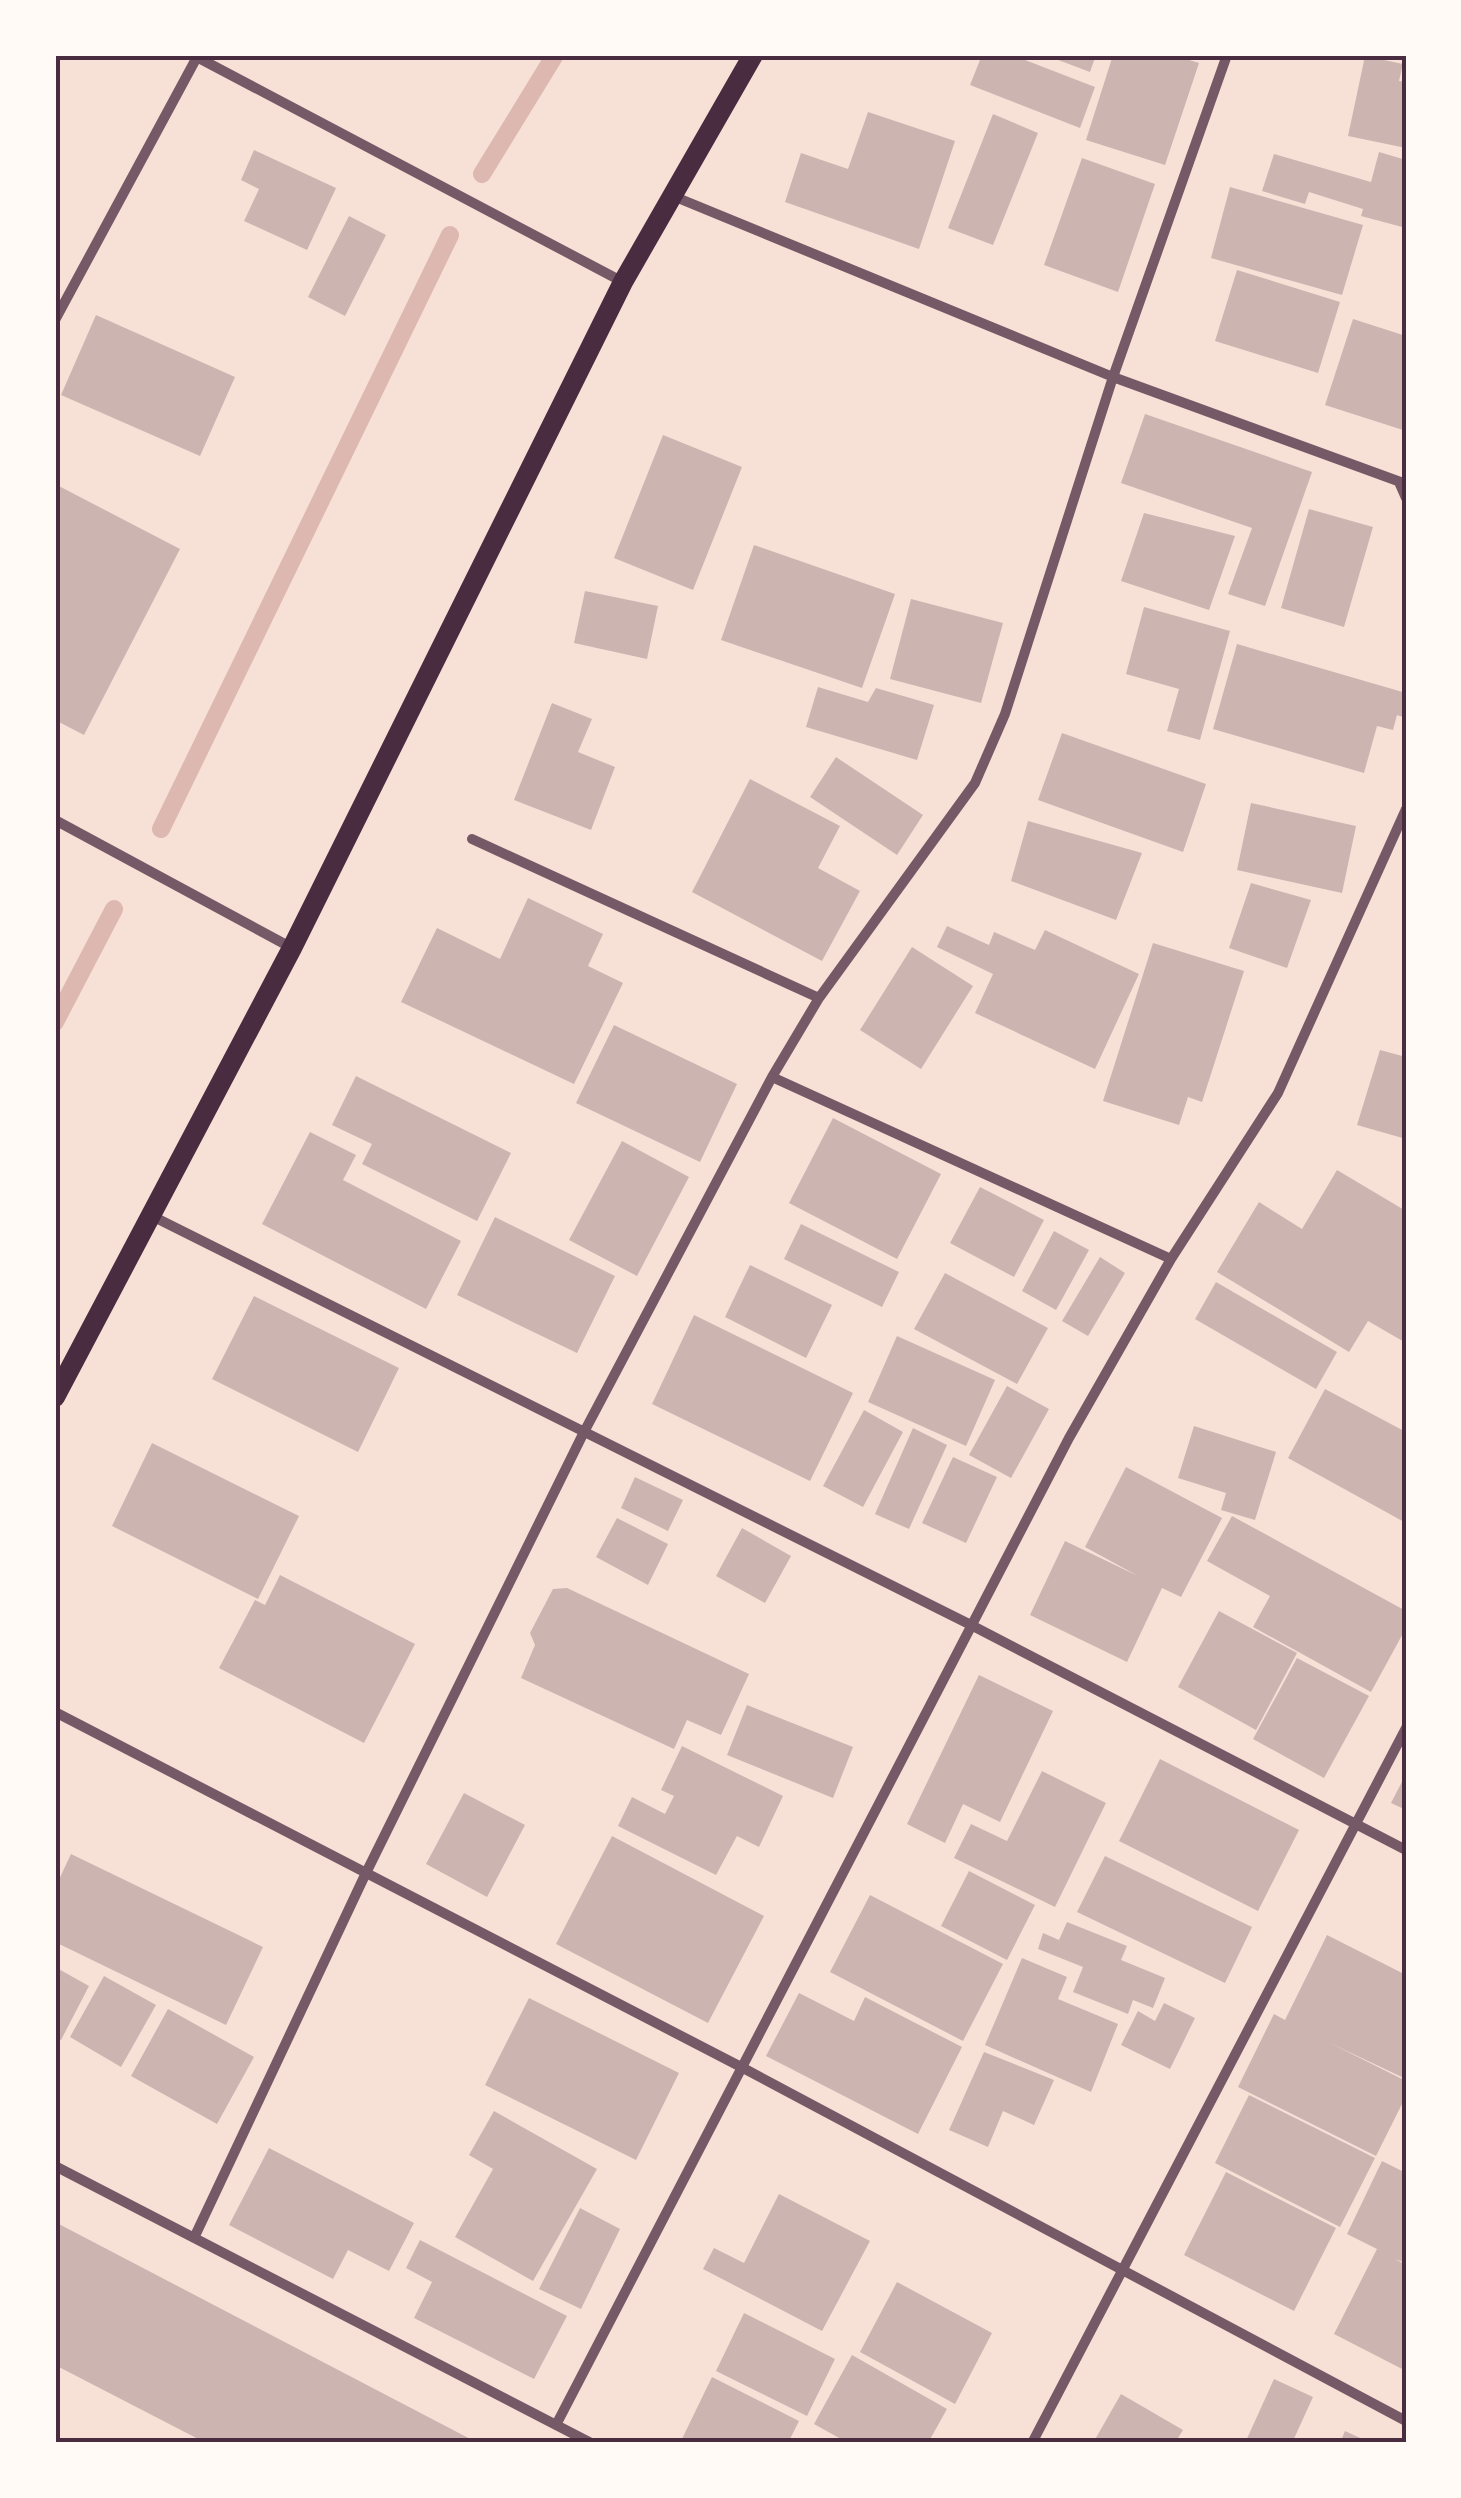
<svg xmlns="http://www.w3.org/2000/svg" width="1461" height="2498" font-family="'Titillium Web',sans-serif">
<style>
.lines{fill:none;stroke-linecap:round;stroke-linejoin:round}
.stream{stroke:#dcb8b0;stroke-width:18}
.building{fill:#ccb4b1}
.minor{stroke:#755966;stroke-width:10}
.secondary{stroke:#4a2c40;stroke-width:20}
.neatline{fill:none;stroke:#4a2c40;stroke-width:4}
</style>
<rect width="100%" height="100%" fill="#f7e1d7"/>
<g class="lines">
<path class="stream" d="M482 174 555 55
M161 829 450 235
M55 1022 114 909"/>
</g>
<path class="building" d="M982 55H1012L1095 87 1080 128 970 85Z
M1045 55H1096L1090 72Z
M1113 55H1173L1199 63 1165 165 1086 140Z
M1365 56 1403 64 1399 81 1406 82V148L1348 136Z
M868 112 955 141 919 249 785 202 801 153 848 169Z
M993 114 1038 133 993 245 948 228Z
M254 150 336 188 307 250 244 221 259 189 241 180Z
M1379 152 1406 160V228L1361 216 1363 209 1309 192 1305 204 1262 191 1274 154 1371 182Z
M1082 158 1155 184 1118 292 1044 265Z
M1230 187 1363 225 1342 295 1211 258Z
M349 216 386 235 345 316 308 297Z
M1237 270 1340 302 1318 373 1215 341Z
M96 315 235 377 200 456 61 395Z
M1353 319 1406 336V431L1325 405Z
M1145 414 1312 472 1265 606 1228 594 1252 528 1121 483Z
M663 435 742 467 693 590 614 558Z
M55 484 180 549 84 735 55 720Z
M1309 509 1373 527 1344 627 1281 608Z
M1144 513 1235 536 1209 610 1121 581Z
M754 545 895 594 862 688 721 640Z
M585 591 658 606 647 659 574 643Z
M911 599 1003 623 981 703 890 679Z
M1144 607 1230 631 1200 740 1167 731 1179 689 1126 674Z
M1237 644 1406 693V718L1397 715 1393 730 1377 726 1364 773 1213 729Z
M818 687 868 702 876 688 934 705 917 760 806 727Z
M552 703 592 719 578 752 615 767 591 830 514 800Z
M1062 733 1206 784 1183 852 1038 800Z
M836 757 923 815 897 855 810 797Z
M750 779 840 826 818 868 860 891 822 961 692 892Z
M1251 803 1356 826 1342 893 1237 870Z
M1028 821 1142 853 1116 920 1011 881Z
M1251 883 1311 900 1287 968 1229 948Z
M528 898 603 934 588 966 623 983 574 1084 401 1002 437 928 500 959Z
M947 926 989 945 994 932 1035 950 1045 930 1139 974 1095 1069 975 1013 993 974 937 947Z
M1153 943 1244 971 1202 1102 1188 1097 1179 1125 1103 1101Z
M912 947 973 986 921 1069 860 1030Z
M614 1025 737 1084 700 1162 576 1103Z
M1380 1050 1406 1057V1139L1357 1125Z
M356 1076 511 1153 477 1221 362 1164 372 1144 332 1125Z
M833 1118 941 1174 897 1259 789 1203Z
M310 1132 356 1155 343 1180 461 1241 426 1309 262 1224Z
M622 1141 689 1177 637 1276 569 1240Z
M1337 1170 1406 1211V1343L1368 1321 1349 1352 1217 1272 1259 1202 1302 1229Z
M980 1187 1044 1220 1014 1277 950 1243Z
M495 1217 615 1276 577 1353 457 1295Z
M801 1224 899 1272 882 1307 784 1259Z
M1054 1231 1089 1250 1056 1310 1022 1291Z
M1100 1257 1125 1273 1088 1336 1062 1321Z
M750 1265 832 1305 806 1358 725 1317Z
M945 1273 1048 1328 1017 1384 914 1329Z
M1216 1282 1337 1352 1316 1389 1195 1319Z
M254 1296 399 1368 358 1452 212 1379Z
M694 1315 853 1393 810 1481 652 1404Z
M897 1336 995 1380 966 1446 868 1402Z
M1007 1386 1049 1409 1011 1478 969 1455Z
M1325 1389 1406 1432V1523L1288 1458Z
M864 1410 903 1432 863 1507 823 1486Z
M1194 1426 1276 1452 1255 1520 1221 1510 1226 1493 1178 1478Z
M913 1428 947 1445 909 1529 875 1514Z
M152 1443 299 1516 258 1599 112 1526Z
M953 1457 997 1477 966 1543 922 1523Z
M1126 1467 1222 1518 1181 1597 1162 1588 1127 1662 1030 1615 1065 1541 1138 1576 1085 1547Z
M635 1477 683 1500 668 1531 621 1508Z
M1232 1516 1406 1611V1628L1371 1692 1253 1627 1270 1596 1207 1561Z
M617 1518 668 1544 648 1585 596 1557Z
M742 1528 791 1556 765 1603 716 1576Z
M280 1575 415 1644 364 1743 219 1668 255 1600 265 1605Z
M567 1588 749 1674 721 1735 687 1720 674 1749 521 1678 535 1645 530 1633 553 1589Z
M1219 1611 1297 1653 1256 1730 1178 1687Z
M1297 1658 1369 1696 1324 1778 1253 1739Z
M979 1675 1053 1711 1000 1822 963 1804 945 1843 907 1824Z
M747 1705 853 1747 833 1798 727 1755Z
M682 1746 783 1796 759 1847 737 1836 716 1875 618 1826 632 1797 665 1814 674 1796 661 1790Z
M1160 1759 1299 1830 1258 1911 1119 1841Z
M1042 1771 1106 1803 1055 1907 954 1858 971 1824 1007 1841Z
M1406 1774V1810L1391 1803Z
M464 1793 525 1825 487 1897 426 1864Z
M612 1836 764 1916 708 2023 556 1944Z
M71 1854 263 1947 226 2025 55 1942V1888Z
M1105 1856 1252 1927 1225 1983 1077 1912Z
M969 1871 1035 1905 1007 1960 941 1926Z
M870 1895 1003 1964 963 2041 830 1972Z
M1067 1922 1127 1946 1121 1960 1165 1978 1153 2008 1133 2000 1128 2014 1073 1992 1083 1967 1038 1949 1043 1933 1059 1940Z
M1327 1935 1406 1975V2079L1330 2043 1406 2081V2096L1376 2156 1238 2087 1274 2014 1285 2020Z
M1022 1958 1067 1977 1058 1999 1118 2024 1091 2092 985 2045Z
M55 1967 89 1986 61 2040 55 2037Z
M104 1976 156 2005 121 2067 70 2037Z
M799 1993 854 2021 865 1997 962 2047 918 2134 766 2056Z
M529 1998 679 2073 636 2160 485 2085Z
M1164 2003 1195 2018 1170 2069 1121 2045 1138 2011 1155 2021Z
M168 2009 254 2057 217 2124 131 2076Z
M984 2052 1054 2080 1034 2125 1003 2111 988 2147 949 2130Z
M1249 2095 1375 2158 1340 2227 1215 2163Z
M494 2111 597 2169 533 2281 455 2237 493 2169 469 2155Z
M269 2148 414 2223 389 2271 348 2250 333 2279 229 2225Z
M1382 2161 1406 2173V2263L1395 2259 1406 2265V2371L1334 2334 1377 2249 1347 2234Z
M1226 2172 1336 2228 1294 2311 1184 2255Z
M779 2194 870 2241 822 2331 703 2269 714 2248 744 2263Z
M580 2208 620 2229 581 2309 539 2289Z
M55 2222 478 2443H206L55 2365Z
M420 2240 567 2316 534 2379 414 2318 432 2282 406 2268Z
M897 2282 992 2333 955 2404 860 2352Z
M744 2313 835 2359 807 2416 716 2371Z
M852 2355 947 2409 928 2443H848L814 2424Z
M712 2377 799 2421 788 2443H680Z
M1274 2379 1313 2397 1292 2443H1245Z
M1121 2394 1183 2430 1175 2443H1093Z
M1345 2431 1371 2443H1340Z"/>
<g class="lines">
<path class="minor" d="M193 55 623 282
M673 196 1113 377 1406 484
M55 320 197 57
M1399 482 1406 498
M55 820 292 948
M472 839 819 998
M772 1077 1171 1259
M152 1216 971 1625 1406 1850
M55 1712 745 2069 1406 2421
M55 2166 591 2443
M194 2238 365 1875 583 1434 772 1077 819 998 975 783 1005 714 1113 377 1227 55
M556 2425 1069 1438 1171 1259 1278 1093 1406 809
M1032 2443 1406 1728"/>
<path class="secondary" d="M55 1397 292 948 623 282 753 55"/>
</g>
<rect width="1461" height="2498" fill="none" stroke="#fffaf5" stroke-width="115"/>
<rect x="58" y="58" width="1346" height="2382" class="neatline"/>
</svg>
